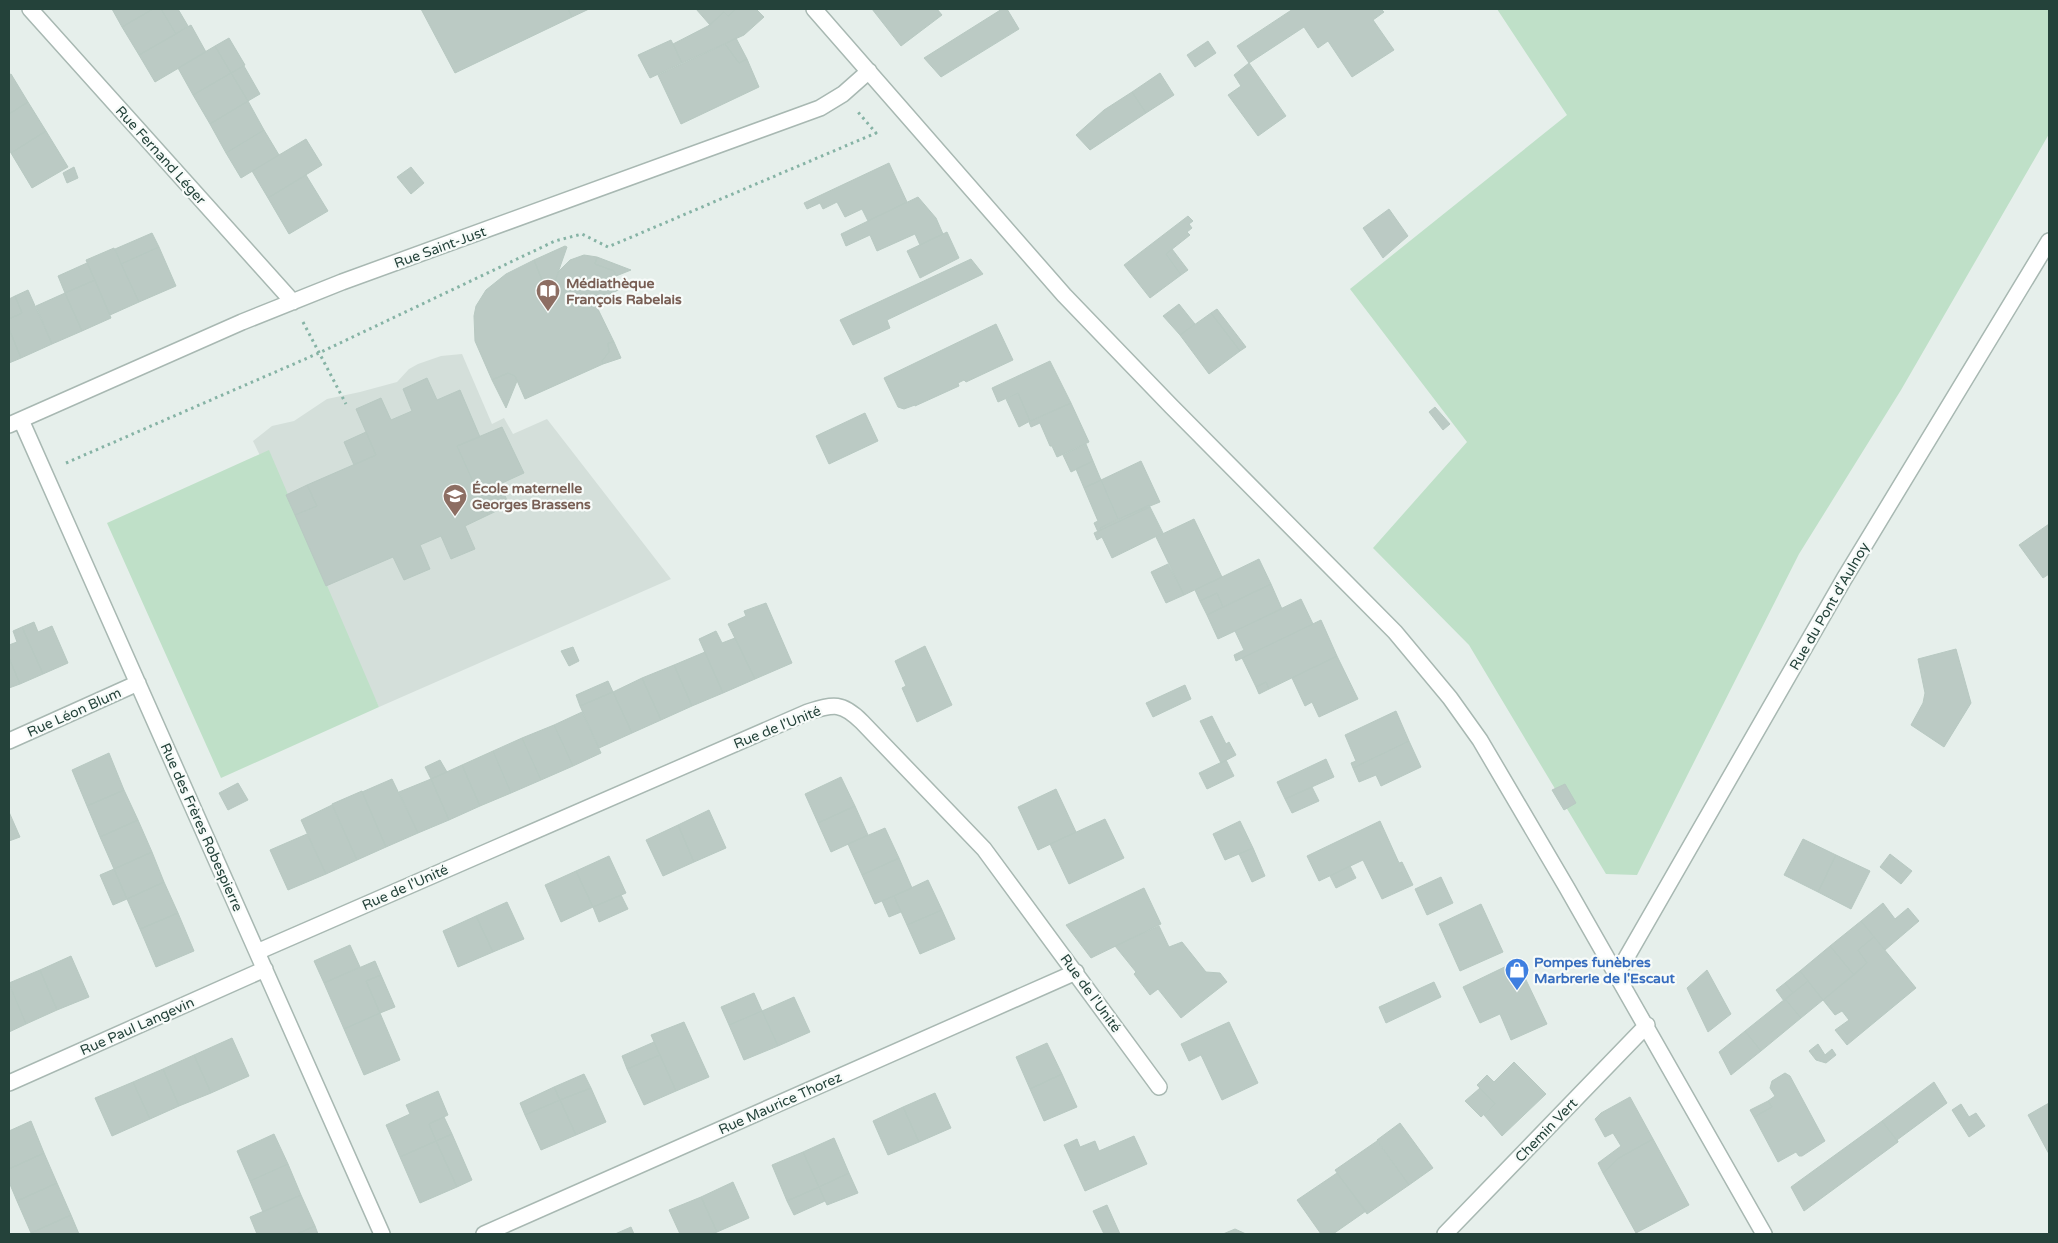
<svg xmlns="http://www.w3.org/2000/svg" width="2058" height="1243" font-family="'Varela Round',sans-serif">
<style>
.built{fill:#d4dfda}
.green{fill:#bfe0c8}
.building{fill:#bbcac4;stroke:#b8c9c2}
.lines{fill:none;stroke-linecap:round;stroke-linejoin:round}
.minor-casing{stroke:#a8b8b2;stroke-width:18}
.path{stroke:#86b3a5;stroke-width:3;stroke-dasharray:2.5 4;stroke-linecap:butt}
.minor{stroke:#fff;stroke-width:15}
.labels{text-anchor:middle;stroke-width:4.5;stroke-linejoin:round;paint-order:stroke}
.street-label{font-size:14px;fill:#24423a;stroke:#f7fbf9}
.education-label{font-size:14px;font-weight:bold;fill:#785e54;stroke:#f7fbf9;text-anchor:start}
.shop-label{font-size:14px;font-weight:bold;fill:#366cbe;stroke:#f7fbf9;text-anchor:start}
</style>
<rect width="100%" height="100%" fill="#e6efeb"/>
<path class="built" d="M462 354 492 424 504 418 513 434 547 419 671 579 379 707 253 441 272 426 294 421 327 399 360 392 397 382 409 369 418 364 441 356Z"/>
<path class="green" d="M1497 9H2049V134L1901 390 1799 554 1637 875 1606 874 1469 645 1373 548 1467 442 1350 289 1567 115Z
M269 450 379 707 221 778 107 523Z"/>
<path class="building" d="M112 9H153L122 27Z
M153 9H161L176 34 139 55 122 27Z
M161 9H178L188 26 176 34Z
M421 9H568L572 17 455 73Z
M568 9H589L572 17Z
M696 9H736L728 16 724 12 710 25Z
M736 9H756L764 17 744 35 682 63 673 44 708 26 724 12 728 16Z
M872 9H937L942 15 901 46Z
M1002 9H1007L1019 29 941 77 924 58Z
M1293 9H1381L1384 12 1373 20 1394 50 1352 77 1328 41 1318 48 1304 27 1249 63 1237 46Z
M191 25 206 52 155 82 139 55Z
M229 38 245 65 231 73 215 46Z
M736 38 747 59 739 63 725 44Z
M671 40 682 63 650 78 638 55Z
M1208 41 1216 53 1195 67 1187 55Z
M725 44 739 63 747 59 759 87 681 124 658 75Z
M215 46 231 73 193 95 178 68Z
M1249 63 1286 116 1258 136 1228 95 1241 86 1234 75Z
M244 66 260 94 248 101 231 73Z
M231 73 248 101 210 124 193 95Z
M1160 73 1174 95 1146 113 1132 92Z
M11 74 28 102 9 114V75Z
M1132 92 1146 113 1090 150 1076 135 1104 110Z
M248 101 264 130 226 153 210 124Z
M28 102 46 131 11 153 9 150V114Z
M264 130 279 155 241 178 226 153Z
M46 131 68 167 32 188 11 153Z
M306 139 322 165 268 198 252 171Z
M889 163 907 202 868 221 862 209 845 217 837 202 823 209 820 203 807 209 804 203Z
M74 167 78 178 67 183 63 173Z
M411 167 424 183 411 194 397 177Z
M306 175 328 211 289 234 268 198Z
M918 197 936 218 943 234 920 245 915 234 877 251 870 235 846 246 841 234Z
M1389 209 1408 236 1383 258 1363 228Z
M1188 216 1193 221 1189 224 1192 228 1187 232 1190 235 1166 254 1181 275 1150 298 1124 265Z
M947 232 959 258 920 278 907 251Z
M152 233 159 247 121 264 115 249Z
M565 246 567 247 554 284 542 280 534 260Z
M159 247 176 286 139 302 121 264Z
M114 248 139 302 110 315 86 260Z
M1172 249 1188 270 1181 275 1166 254Z
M584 255 597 257 595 264 614 271 616 276 606 282 614 292 594 301 614 342 608 343 609 352 602 361 603 364 525 399 515 376 508 373 492 380 475 341 474 316 476 306 486 290 506 274 534 260 542 280 554 284 559 271 570 260Z
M597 257 631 270 616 276 614 271 595 264Z
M971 259 983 274 887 320 890 328 853 345 840 320Z
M87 263 95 280 65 293 58 276Z
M616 276 621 289 614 292 606 282Z
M95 280 111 318 82 331 65 293Z
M28 290 52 344 21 358 9 329V319L22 313 15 296Z
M65 293 82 331 52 344 36 306Z
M15 296 22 313 9 319V299Z
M1179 304 1195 324 1180 335 1163 316Z
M1217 309 1246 347 1240 351 1211 313Z
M1211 313 1240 351 1209 374 1180 335Z
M996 324 1013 360 966 382 964 380 958 383 959 386 915 406V405L904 409 898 407 884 378Z
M9 329 21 358 9 363Z
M614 342 621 358 603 364 602 361 609 352 608 343Z
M1050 361 1071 403 1030 421 1018 393 998 402 992 388Z
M508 373 515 376 517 381 506 408 492 380Z
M427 378 437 400 460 390 480 437 457 446 488 515 465 526 475 549 451 559 441 536 420 545 430 569 404 580 393 557 326 586 295 515 317 506 307 485 376 455 356 409 381 398 391 420 412 411 403 389Z
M1018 393 1030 421 1019 427 1006 399Z
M1071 403 1089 442 1057 457 1052 446H1050L1040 423 1031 427 1029 422Z
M1435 407 1450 424 1443 430 1429 412Z
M865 413 878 441 829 464 816 436Z
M502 427 524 473 500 484 509 505 488 515 457 446Z
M366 432 376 455 354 465 344 442Z
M1086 444 1093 461 1071 472 1063 455Z
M1093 461 1101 480 1084 488 1076 469Z
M1141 461 1160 502 1118 519 1101 480Z
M1101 480 1118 519 1100 528 1101 530 1098 532 1094 523 1098 521 1084 488Z
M307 485 317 506 295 515 286 495Z
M1149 505 1150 507 1101 530 1100 528Z
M1150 507 1163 533 1112 558 1102 537 1097 540 1094 533Z
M1194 519 1222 577 1184 595 1156 537Z
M2049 524V574L2043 578 2019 545Z
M1259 559 1271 584 1223 607 1217 593 1200 601 1195 590Z
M1168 564 1184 595 1166 603 1151 572Z
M1271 584 1282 609 1218 639 1207 615Z
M1217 593 1223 607 1207 615 1200 601Z
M1301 599 1313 624 1236 661 1234 655 1244 650 1235 631Z
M766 603 792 663 755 679 728 624 746 616 744 611Z
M1321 620 1337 656 1269 689 1266 682 1256 687 1242 658Z
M34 622 38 632 52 626 68 663 43 674 22 627Z
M22 627 43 674 20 684 9 658V645L17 642 13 631Z
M716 631 722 643 735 638 755 679 723 693 699 639Z
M925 646 952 705 917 722 902 688 906 686 895 661Z
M573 647 579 661 569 666 561 651Z
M1956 649 1971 703 1944 747 1911 725 1923 703 1925 693 1918 659Z
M705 652 723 693 692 706 674 665Z
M1337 656 1358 699 1319 717 1312 702 1305 706 1292 678Z
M9 658 20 684 9 688Z
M674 665 692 706 661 720 642 678Z
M642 678 661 720 632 733 613 692Z
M608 681 613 692 580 706 576 695Z
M1266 682 1269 689 1259 694 1256 687Z
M1185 685 1191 699 1153 717 1146 703Z
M613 692 632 733 599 748 580 706Z
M1396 711 1409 741 1353 768 1351 763 1356 761 1345 735Z
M582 712 601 753 573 766 554 725Z
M1212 716 1226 744 1229 742 1236 755 1221 763 1200 721Z
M554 725 573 766 541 780 522 738Z
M522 738 541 780 511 793 493 751Z
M1409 741 1421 767 1381 786 1376 775 1359 782 1353 768Z
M493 751 511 793 480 806 462 765Z
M109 753 124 790 87 806 72 770Z
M1326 759 1334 777 1285 799 1277 782Z
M440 760 447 772 431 779 425 767Z
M1226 760 1234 776 1207 789 1199 773Z
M462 765 480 806 449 820 431 779Z
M841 777 855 806 818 823 805 794Z
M392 779 418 833 386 847 362 792Z
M431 779 449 820 418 833 399 792Z
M238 783 248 800 228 810 219 793Z
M1565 784 1576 803 1564 810 1552 790Z
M1312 787 1319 801 1292 813 1285 799Z
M1056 789 1076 832 1038 850 1018 807Z
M124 790 138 820 100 837 87 806Z
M362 791 386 847 357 860 332 804Z
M332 805 357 860 326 874 301 820Z
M855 806 868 835 831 852 818 823Z
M709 810 726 848 694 862 678 825Z
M9 812 20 837 9 841Z
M1105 819 1124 858 1069 884 1050 844Z
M138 820 152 852 114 869 100 837Z
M1240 821 1253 848 1225 860 1213 834Z
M1380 821 1399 863 1402 862 1413 885 1382 899 1363 860 1319 881 1307 856Z
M678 825 694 862 663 876 646 840Z
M885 828 899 858 862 875 848 844Z
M307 834 326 874 288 890 270 850Z
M1803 839 1836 855 1818 892 1784 875Z
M1253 848 1265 876 1252 882 1239 854Z
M152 852 164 882 127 899 114 869Z
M1890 854 1912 871 1901 884 1880 867Z
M1836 855 1870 871 1851 909 1818 892Z
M609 856 626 893 593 907 576 871Z
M899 858 912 888 875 904 862 875Z
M1350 866 1356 878 1336 888 1330 876Z
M114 869 127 899 113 905 100 875Z
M576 871 593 907 561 922 545 885Z
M1441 877 1453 903 1427 915 1415 889Z
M928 880 942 910 907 925 894 896Z
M164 882 178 913 140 929 127 899Z
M1144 888 1161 924 1091 958 1066 925Z
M621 895 628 909 599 922 593 907Z
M894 896 901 912 889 917 882 901Z
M507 902 524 939 493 952 476 916Z
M1883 903 1895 919 1908 908 1919 921 1885 950 1861 921Z
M1481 904 1503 952 1460 971 1439 924Z
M942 910 955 939 920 954 907 925Z
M178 913 194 951 156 967 140 929Z
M476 916 493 952 458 967 443 931Z
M1861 921 1874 937 1858 950 1867 963 1854 975 1830 946Z
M1159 926 1169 947 1182 942 1206 972 1220 973 1227 982 1181 1018 1158 989 1150 995 1134 974 1136 972 1115 946Z
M1874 937 1916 988 1847 1045 1835 1030 1849 1020 1842 1011 1835 1015 1823 1000 1867 963 1858 950Z
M350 945 360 967 324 983 314 961Z
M1830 946 1854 975 1823 1000 1800 971Z
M71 956 89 997 57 1010 40 970Z
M375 961 381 975 366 981 380 1013 344 1029 324 983Z
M1517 961 1547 1024 1511 1040 1500 1014 1480 1023 1463 987Z
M40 970 57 1010 26 1024 9 983Z
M1707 970 1731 1014 1708 1032 1687 988Z
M1800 971 1808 981 1793 993 1785 983Z
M381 975 395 1007 380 1013 366 981Z
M1808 981 1823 1000 1801 1018 1785 999Z
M1434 982 1441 997 1386 1023 1379 1007Z
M1785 983 1793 993 1784 1001 1776 990Z
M9 984 26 1024 9 1032Z
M754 993 762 1011 729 1025 721 1007Z
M794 997 810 1032 778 1046 762 1011Z
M1785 999 1801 1018 1761 1051 1745 1031Z
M762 1011 778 1046 744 1060 729 1025Z
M380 1013 400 1060 364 1075 344 1029Z
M684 1022 709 1077 676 1091 651 1035Z
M1229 1022 1258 1083 1222 1100 1201 1055 1189 1061 1181 1044Z
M1745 1031 1761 1051 1731 1075 1719 1052Z
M232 1038 249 1076 211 1093 194 1055Z
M654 1042 660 1055 627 1069 622 1056Z
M1047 1043 1062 1074 1030 1089 1016 1057Z
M1818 1044 1825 1055 1832 1049 1836 1055 1826 1063 1816 1060 1809 1051Z
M194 1055 211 1093 179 1106 163 1069Z
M660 1055 676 1091 644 1105 627 1069Z
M1514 1062 1546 1094 1502 1136 1484 1115 1495 1104 1477 1085 1487 1075 1494 1082Z
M163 1069 179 1106 150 1119 133 1082Z
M1785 1073 1790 1076 1825 1141 1802 1156H1799L1796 1152 1778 1162 1754 1117 1772 1107 1768 1101 1775 1096 1770 1088 1772 1081Z
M584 1074 591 1088 560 1100 554 1087Z
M1062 1074 1077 1107 1044 1121 1030 1089Z
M133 1082 150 1119 112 1136 95 1098Z
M1934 1082 1947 1103 1897 1140 1898 1142 1882 1121Z
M554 1087 560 1100 525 1115 520 1103Z
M591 1088 606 1122 576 1135 560 1100Z
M1480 1088 1495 1104 1481 1117 1465 1101Z
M438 1091 448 1115 429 1124 436 1141 400 1157 386 1125 410 1114 406 1105Z
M935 1093 951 1128 919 1142 903 1107Z
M1630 1097 1653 1139 1619 1158 1603 1173 1598 1163 1621 1146 1613 1133 1605 1137 1595 1119 1601 1113Z
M560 1100 576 1135 541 1150 525 1115Z
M1768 1101 1772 1107 1754 1117 1750 1110Z
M2049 1103V1154L2028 1115Z
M1961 1104 1969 1117 1976 1113 1985 1126 1969 1137 1952 1110Z
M903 1107 919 1142 888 1155 873 1121Z
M444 1117 452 1134 436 1141 429 1124Z
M31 1121 44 1153 9 1169V1131Z
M1882 1121 1898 1142 1804 1211 1791 1187Z
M1400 1123 1433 1168 1409 1185 1377 1140Z
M274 1134 288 1164 250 1181 237 1151Z
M452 1134 472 1180 457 1187 436 1141Z
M1134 1136 1147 1164 1085 1191 1064 1145 1077 1139 1080 1147 1095 1141 1099 1151Z
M834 1138 849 1173 819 1187 803 1152Z
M1653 1139 1689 1205 1636 1233 1603 1173 1619 1158Z
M436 1141 457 1187 420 1203 400 1157Z
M1377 1141 1409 1185 1367 1214 1335 1170Z
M803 1152 819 1187 787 1201 772 1165Z
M44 1153 57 1183 17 1201 9 1182V1169Z
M288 1164 301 1195 263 1212 250 1181Z
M849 1173 858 1193 827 1205 819 1187Z
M1337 1173 1366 1211 1333 1234H1321L1297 1200Z
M733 1182 749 1218 717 1232 701 1197Z
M57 1183 71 1215 31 1233 17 1201Z
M819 1187 825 1201 794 1215 787 1201Z
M301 1195 315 1226 297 1234H257L250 1217Z
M701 1197 717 1232 712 1234H680L669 1210Z
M1107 1205 1120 1234H1104L1093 1211Z
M71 1215 79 1234H32L31 1233Z
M315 1226 318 1234H297Z
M631 1227 634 1234H615Z
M1235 1229 1246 1234H1223Z"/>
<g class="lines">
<defs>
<path id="minor" d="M30 9 293 302
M814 9 1064 295 1171 406 1395 632 1450 698 1480 740 1567 888 1764 1234
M21 420 382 1234
M9 425 242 322 342 282 820 108 843 94 869 71
M9 741 138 683
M257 952 808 712C834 704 842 702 862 722L984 849 1159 1087
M1617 974 1844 579 2049 241
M9 1083 265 969
M484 1234 1076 972
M1445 1234 1647 1025"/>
</defs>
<use href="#minor" class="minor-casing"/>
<path class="path" d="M303 322 346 404
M66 463 319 353 555 241 582 234 608 247 876 133 858 112"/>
<use href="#minor" class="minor"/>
</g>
<defs>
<symbol id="library-pin" viewBox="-11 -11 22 30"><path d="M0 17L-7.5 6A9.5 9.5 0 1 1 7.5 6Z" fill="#8d6e63" stroke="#f7fbf9"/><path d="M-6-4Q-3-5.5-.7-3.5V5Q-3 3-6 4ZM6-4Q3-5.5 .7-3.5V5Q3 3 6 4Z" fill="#fff"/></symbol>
<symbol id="school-pin" viewBox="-11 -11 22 30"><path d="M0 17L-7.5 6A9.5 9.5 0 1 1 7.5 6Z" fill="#8d6e63" stroke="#f7fbf9"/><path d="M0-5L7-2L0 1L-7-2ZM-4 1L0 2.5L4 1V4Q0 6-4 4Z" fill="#fff"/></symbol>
<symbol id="shop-pin" viewBox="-11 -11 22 30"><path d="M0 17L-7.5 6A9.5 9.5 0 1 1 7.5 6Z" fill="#3f7fe0" stroke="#f7fbf9"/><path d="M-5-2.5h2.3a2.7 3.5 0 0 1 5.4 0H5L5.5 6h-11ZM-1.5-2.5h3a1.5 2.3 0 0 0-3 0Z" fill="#fff"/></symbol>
</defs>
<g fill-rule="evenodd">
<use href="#library-pin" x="534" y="277" width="28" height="38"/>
<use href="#school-pin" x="441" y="482" width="28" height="38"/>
<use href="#shop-pin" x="1503" y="956" width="28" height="38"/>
</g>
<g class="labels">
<g class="street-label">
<text transform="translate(161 155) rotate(48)" y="5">Rue Fernand Léger</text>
<text transform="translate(440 247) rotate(-20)" y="5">Rue Saint-Just</text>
<text transform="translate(1829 606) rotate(-60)" y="5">Rue du Pont d'Aulnoy</text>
<text transform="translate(74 712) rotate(-24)" y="5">Rue Léon Blum</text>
<text transform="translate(777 727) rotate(-22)" y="5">Rue de l'Unité</text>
<text transform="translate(202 827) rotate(66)" y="5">Rue des Frères Robespierre</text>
<text transform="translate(405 887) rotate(-24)" y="5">Rue de l'Unité</text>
<text transform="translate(1091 993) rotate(54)" y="5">Rue de l'Unité</text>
<text transform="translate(137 1026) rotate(-24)" y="5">Rue Paul Langevin</text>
<text transform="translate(780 1103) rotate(-24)" y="5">Rue Maurice Thorez</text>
<text transform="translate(1546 1130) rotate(-46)" y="5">Chemin Vert</text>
</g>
<g class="education-label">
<text x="566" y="288">Médiathèque<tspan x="566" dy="16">François Rabelais</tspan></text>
<text x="472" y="493">École maternelle<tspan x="472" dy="16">Georges Brassens</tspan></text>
</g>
<g class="shop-label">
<text x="1534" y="967">Pompes funèbres<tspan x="1534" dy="16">Marbrerie de l'Escaut</tspan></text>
</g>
</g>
<rect width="2058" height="1243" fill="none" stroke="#24423a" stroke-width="20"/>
</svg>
